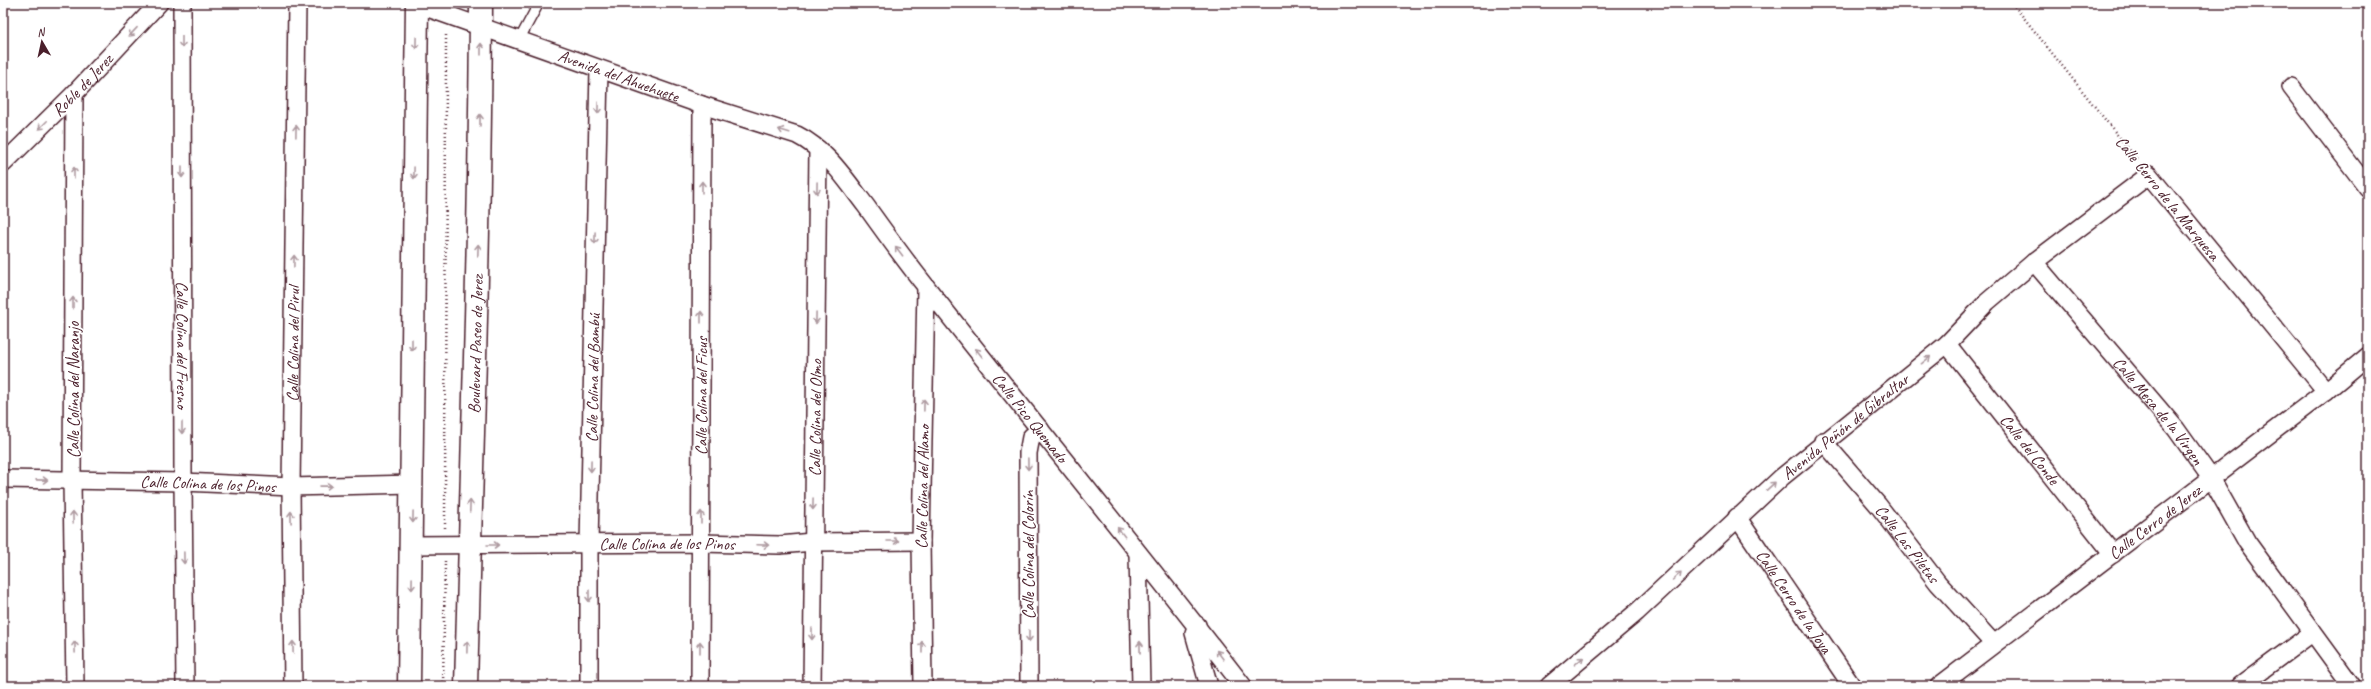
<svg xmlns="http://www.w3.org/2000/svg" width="2371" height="689" font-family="Caveat,sans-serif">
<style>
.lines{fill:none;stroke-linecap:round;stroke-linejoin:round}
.service-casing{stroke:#4a1f2b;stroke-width:12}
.minor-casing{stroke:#4a1f2b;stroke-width:20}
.secondary-casing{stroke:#4a1f2b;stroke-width:25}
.path{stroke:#4a1f2b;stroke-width:2.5;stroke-dasharray:1 3;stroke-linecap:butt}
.service{stroke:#fff;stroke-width:9}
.minor{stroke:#fff;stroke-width:17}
.secondary{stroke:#fff;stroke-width:22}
.oneway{stroke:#ae9aa0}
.labels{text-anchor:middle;stroke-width:3.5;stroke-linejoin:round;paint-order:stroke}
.street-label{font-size:17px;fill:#4a1f2b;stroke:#fff}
</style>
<rect width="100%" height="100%" fill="#fff"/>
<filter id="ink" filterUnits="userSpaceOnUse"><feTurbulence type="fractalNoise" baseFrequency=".025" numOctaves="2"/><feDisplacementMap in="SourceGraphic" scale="8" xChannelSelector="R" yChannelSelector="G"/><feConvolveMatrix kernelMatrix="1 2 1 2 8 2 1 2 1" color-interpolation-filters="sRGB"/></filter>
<g filter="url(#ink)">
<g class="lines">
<defs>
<path id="service" d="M519 40 539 3"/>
<g id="minor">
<path id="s1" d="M182 3 183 482 185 686"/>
<path id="s2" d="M414 3 702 105 797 135C827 150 846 180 866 206 886 234 906 262 928 289 1033 422 1140 553 1243 686"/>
<path d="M2291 87 2368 188"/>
<path d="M74 94 72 481 75 686"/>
<path id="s3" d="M3 164 74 94 159 3"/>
<path id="s4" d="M2034 262 2176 429 2211 478 2247 542 2352 686"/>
<path id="s5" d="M1947 344 2113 554"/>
<path id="s6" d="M1823 441 1878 505 1938 583 1993 643"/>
<path id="s7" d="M3 479 183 482 291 487 413 484"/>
<path id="s8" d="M1737 517 1852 686"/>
<path id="s9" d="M412 545 701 543 780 545 812 542 921 541"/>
<path d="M1138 554 1141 686"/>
<path d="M1197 625 1194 633 1209 686"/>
<path id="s10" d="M293 686 291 487 297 3"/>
<path id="s11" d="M589 686V545L599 69"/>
<path id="s12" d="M700 686 702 105"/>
<path id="s13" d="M812 686 818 149"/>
<path id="s14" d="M923 686 921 541 926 287"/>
<path d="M1029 686 1028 453 1031 437 1040 429"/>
<path id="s15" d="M1549 686 1637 612 1782 477 1947 344 1987 302 2034 262 2149 175 2326 391"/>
<path id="s16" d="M1939 686 2326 391 2368 356"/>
<path d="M2240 686 2312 633"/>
</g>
<g id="secondary">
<path d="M409 686 417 3"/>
<path id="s17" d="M466 686C472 458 480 231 481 3"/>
</g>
</defs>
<use href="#service" class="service-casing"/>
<use href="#minor" class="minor-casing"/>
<use href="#secondary" class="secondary-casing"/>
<path class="path" d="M2012 3 2139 162
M445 528 446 33
M443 686 445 561"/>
<use href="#service" class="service"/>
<use href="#minor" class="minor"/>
<use href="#secondary" class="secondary"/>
</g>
<defs><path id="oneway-shaft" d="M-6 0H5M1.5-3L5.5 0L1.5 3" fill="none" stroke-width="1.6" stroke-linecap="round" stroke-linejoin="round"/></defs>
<g class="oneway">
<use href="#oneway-shaft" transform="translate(133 32) rotate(133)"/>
<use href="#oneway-shaft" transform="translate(182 42) rotate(90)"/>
<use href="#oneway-shaft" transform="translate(416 43) rotate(91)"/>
<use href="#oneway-shaft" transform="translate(481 49) rotate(-90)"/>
<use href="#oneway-shaft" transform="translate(598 108) rotate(91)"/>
<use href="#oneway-shaft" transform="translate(480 120) rotate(-90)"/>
<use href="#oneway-shaft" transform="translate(43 125) rotate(135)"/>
<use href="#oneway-shaft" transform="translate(296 131) rotate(-89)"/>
<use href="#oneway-shaft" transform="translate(784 131) rotate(-163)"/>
<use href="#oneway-shaft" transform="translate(182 172) rotate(90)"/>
<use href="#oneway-shaft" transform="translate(74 173) rotate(-90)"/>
<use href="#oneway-shaft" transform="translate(414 173) rotate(91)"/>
<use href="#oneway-shaft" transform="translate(702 187) rotate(-90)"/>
<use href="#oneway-shaft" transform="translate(817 188) rotate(91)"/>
<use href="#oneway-shaft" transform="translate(595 238) rotate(91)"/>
<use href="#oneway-shaft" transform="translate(478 250) rotate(-88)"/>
<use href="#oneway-shaft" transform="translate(899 251) rotate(-127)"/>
<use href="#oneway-shaft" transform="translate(294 261) rotate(-89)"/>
<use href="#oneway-shaft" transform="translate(73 303) rotate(-90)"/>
<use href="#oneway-shaft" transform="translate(701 317) rotate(-90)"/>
<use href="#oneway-shaft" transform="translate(816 318) rotate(91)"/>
<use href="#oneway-shaft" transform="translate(412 345) rotate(90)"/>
<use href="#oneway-shaft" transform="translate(979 353) rotate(-129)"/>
<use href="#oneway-shaft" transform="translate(1926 360) rotate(-39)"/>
<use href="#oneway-shaft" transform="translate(924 405) rotate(-89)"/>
<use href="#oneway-shaft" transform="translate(182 428) rotate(90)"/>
<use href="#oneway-shaft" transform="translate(1028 464) rotate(89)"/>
<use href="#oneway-shaft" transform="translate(591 466) rotate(91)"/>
<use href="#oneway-shaft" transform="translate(42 480) rotate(1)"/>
<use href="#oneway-shaft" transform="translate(326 486) rotate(-1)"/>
<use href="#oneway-shaft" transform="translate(1771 486) rotate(-43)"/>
<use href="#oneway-shaft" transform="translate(813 504) rotate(91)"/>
<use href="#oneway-shaft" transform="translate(470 506) rotate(-88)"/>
<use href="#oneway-shaft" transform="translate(73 517) rotate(-91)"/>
<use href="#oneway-shaft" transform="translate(291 517) rotate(-91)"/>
<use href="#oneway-shaft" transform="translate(413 517) rotate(91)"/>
<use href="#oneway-shaft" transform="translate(701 517) rotate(-90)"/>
<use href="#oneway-shaft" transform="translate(1121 532) rotate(-128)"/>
<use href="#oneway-shaft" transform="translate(893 541)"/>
<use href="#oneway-shaft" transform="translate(493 545)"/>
<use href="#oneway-shaft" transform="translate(763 545) rotate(2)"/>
<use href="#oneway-shaft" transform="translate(184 558) rotate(89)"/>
<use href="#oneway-shaft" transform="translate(1677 576) rotate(-42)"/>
<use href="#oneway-shaft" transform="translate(412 584) rotate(91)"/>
<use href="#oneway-shaft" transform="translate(589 596) rotate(90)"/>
<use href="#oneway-shaft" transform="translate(812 634) rotate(90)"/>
<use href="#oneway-shaft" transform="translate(1029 636) rotate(90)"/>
<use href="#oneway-shaft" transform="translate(75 647) rotate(-91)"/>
<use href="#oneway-shaft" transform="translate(293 647) rotate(-91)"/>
<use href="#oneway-shaft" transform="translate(467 647) rotate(-89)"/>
<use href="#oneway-shaft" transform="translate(700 647) rotate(-90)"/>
<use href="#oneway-shaft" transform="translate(922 647) rotate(-90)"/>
<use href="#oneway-shaft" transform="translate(1140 647) rotate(-91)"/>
<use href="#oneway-shaft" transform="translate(1220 655) rotate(-127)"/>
<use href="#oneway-shaft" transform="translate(1579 661) rotate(-40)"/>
</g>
</g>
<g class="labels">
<g class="street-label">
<text dy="6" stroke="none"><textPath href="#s2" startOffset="217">Avenida del Ahuehuete</textPath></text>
<text dy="6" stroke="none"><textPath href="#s3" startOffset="112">Roble de Jerez</textPath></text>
<text transform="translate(2168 198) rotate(51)" y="6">Calle Cerro de la Marquesa</text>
<text dy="6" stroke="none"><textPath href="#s10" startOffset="342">Calle Colina del Pirul</textPath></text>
<text dy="6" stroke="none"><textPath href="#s1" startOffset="342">Calle Colina del Fresno</textPath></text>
<text dy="6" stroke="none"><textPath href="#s17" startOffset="342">Boulevard Paseo de Jerez</textPath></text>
<text dy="6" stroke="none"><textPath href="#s11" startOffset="308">Calle Colina del Bambú</textPath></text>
<text transform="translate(73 390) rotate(-90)" y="6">Calle Colina del Naranjo</text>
<text dy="6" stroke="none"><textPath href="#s12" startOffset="290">Calle Colina del Ficus</textPath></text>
<text dy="6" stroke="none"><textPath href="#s4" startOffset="194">Calle Mesa de la Virgen</textPath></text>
<text dy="6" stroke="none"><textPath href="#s13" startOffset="268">Calle Colina del Olmo</textPath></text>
<text dy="6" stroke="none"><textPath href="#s2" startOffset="773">Calle Pico Quemado</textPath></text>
<text dy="6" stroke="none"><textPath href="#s15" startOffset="394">Avenida Peñón de Gibraltar</textPath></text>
<text dy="6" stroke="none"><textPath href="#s5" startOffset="134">Calle del Conde</textPath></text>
<text dy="6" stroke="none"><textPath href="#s7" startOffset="205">Calle Colina de los Pinos</textPath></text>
<text dy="6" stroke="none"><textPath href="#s14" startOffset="199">Calle Colina del Álamo</textPath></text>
<text dy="6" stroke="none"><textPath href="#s16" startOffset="271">Calle Cerro de Jerez</textPath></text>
<text dy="6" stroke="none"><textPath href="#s6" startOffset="133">Calle Las Piletas</textPath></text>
<text dy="6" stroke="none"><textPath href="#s9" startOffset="255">Calle Colina de los Pinos</textPath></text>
<text transform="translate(1028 555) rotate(-90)" y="6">Calle Colina del Colorín</text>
<text dy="6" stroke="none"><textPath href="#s8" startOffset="102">Calle Cerro de la Joya</textPath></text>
</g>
</g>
<rect width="2371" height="689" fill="none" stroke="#fff" stroke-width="16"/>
<rect x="8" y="8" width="2355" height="673" fill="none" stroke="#4a1f2b" stroke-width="1.5" filter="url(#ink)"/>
<g transform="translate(42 42) rotate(351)" stroke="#ffffff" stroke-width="3" paint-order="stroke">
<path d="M0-3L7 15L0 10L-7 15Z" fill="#4a1f2b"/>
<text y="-6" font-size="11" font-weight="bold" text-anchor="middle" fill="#4a1f2b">N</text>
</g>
</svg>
